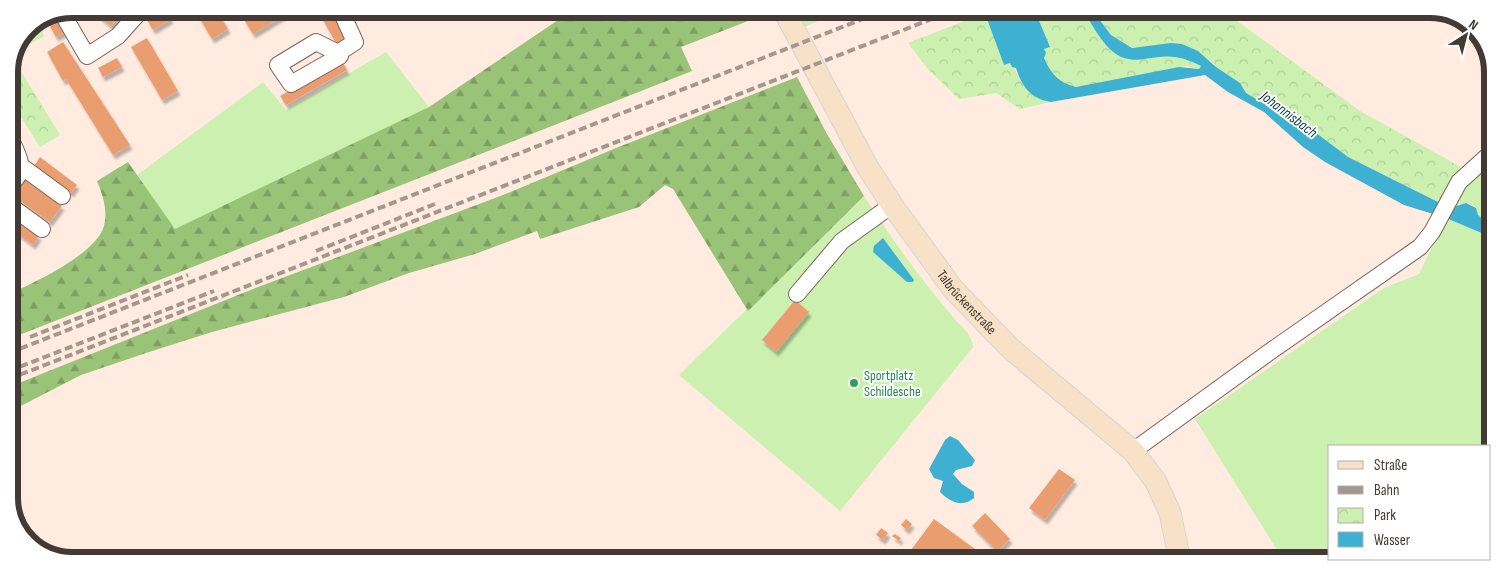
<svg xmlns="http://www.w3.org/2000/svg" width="1501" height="570" font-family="'Sofia Sans Condensed',sans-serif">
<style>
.grass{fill:#cbf0af}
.forest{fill:url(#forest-firs)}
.park{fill:url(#park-crowns)}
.water{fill:#3eb1d2}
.building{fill:#ea9d6e;filter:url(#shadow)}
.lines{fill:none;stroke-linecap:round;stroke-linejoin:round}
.minor-casing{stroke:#796458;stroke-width:18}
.major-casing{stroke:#d6d4d3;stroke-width:23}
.minor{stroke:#fff;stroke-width:16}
.major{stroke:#f7e2c8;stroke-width:21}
.rail{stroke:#a6978e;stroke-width:4;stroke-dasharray:8 4;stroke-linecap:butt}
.leisure-dot{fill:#2e9e5b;stroke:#fff;stroke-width:2}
.labels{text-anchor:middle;stroke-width:4;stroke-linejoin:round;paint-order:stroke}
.street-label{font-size:14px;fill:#443a35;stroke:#fff}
.leisure-label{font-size:14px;fill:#27864d;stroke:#fff;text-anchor:start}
.water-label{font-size:15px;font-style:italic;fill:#114351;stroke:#fff}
.rim{fill:none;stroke:#443a35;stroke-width:6}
</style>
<defs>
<pattern id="forest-firs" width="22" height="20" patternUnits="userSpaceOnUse" patternTransform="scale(1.25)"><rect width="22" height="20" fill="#99c377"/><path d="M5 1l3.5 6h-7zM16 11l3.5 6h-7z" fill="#7e9f62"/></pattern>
<pattern id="park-crowns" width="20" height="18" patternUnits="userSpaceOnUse" patternTransform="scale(1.25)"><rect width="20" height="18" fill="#cbf0af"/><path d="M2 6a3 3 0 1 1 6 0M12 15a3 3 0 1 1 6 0" fill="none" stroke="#b0cf97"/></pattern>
<filter id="shadow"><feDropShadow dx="2.5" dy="4.5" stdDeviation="1" flood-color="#0004"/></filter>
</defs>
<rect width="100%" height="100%" fill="#ffebe0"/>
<path class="grass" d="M386 52 429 107 175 230 137 175 263 82 286 110Z
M1483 166 1491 169V226L1477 215 1476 207 1466 203 1451 206 1465 183Z
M864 196C891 238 920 278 952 316 961 327 971 332 973 347L840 511 679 375Z
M1446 218 1491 237 1489 446H1330V559H1438L1430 561H1284L1195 419 1384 288 1419 274Z"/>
<path class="forest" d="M573 10H758L761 16 681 47 692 71 9 339V294C34 283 96 254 104 226 108 210 103 196 97 181L128 162 175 229 429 107Z
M797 77 827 134 864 196 748 311 673 189 665 185 639 207 540 239 537 231 475 254 409 273 344 297 212 332 146 353 81 375 9 412V387L253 289 503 195 616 148Z"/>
<path class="park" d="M795 11H841L804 27Z
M1035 11H1084C1093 27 1106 52 1124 58 1136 62 1148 58 1159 57 1175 55 1187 59 1201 66L1199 69 1186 66 1083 87C1061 88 1043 71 1044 49L1050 47Z
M1093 11 1225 12 1360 111 1461 167 1438 202 1348 157 1280 109 1268 106 1246 93 1240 83 1216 67 1211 61 1171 43 1142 48 1126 46 1111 35Z
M985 13 1004 65 1010 63C1016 68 1016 73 1020 79 1027 89 1040 101 1051 102L1020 109 996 93 959 99 928 69 908 43Z
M38 22 44 36 16 52 27 27Z
M13 58 60 135 40 147 9 98V67Z"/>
<path class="water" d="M984 11H1035L1050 47 1044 49 1046 53 1044 58C1051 74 1059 83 1076 87L1179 67 1199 69 1201 66C1187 59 1175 55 1159 57 1148 58 1136 62 1124 58 1106 52 1093 27 1084 11H1093L1111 35 1132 48 1171 43 1182 44 1198 51 1216 67 1240 83 1246 93 1268 106 1280 109 1295 117 1348 157 1438 202 1456 206 1466 203 1476 208 1478 215 1491 226V237L1446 218 1404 205 1325 162 1303 147 1264 112 1228 92 1205 75 1051 102C1031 99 1022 87 1016 68L1012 67 1010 63 1004 65Z
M883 238 914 280 913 282H907L873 252 874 246Z
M950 436 958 440 975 460 972 466 956 470 953 474 962 484 974 492V498C962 508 950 502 940 492L943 481 934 478 929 469 945 440Z"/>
<path class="building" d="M73 9H86L80 15Z
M100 9H125L111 26 96 14Z
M194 9H216L228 29 212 39Z
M258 9H294L253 34 243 18Z
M317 9H330L347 40 337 45Z
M166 10 171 19 153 30 147 20Z
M56 15 65 32 56 37 46 19Z
M147 38 178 91 162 100 131 47Z
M63 42 130 145 113 155 66 79 63 81 47 52Z
M117 58 122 67 103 77 98 68Z
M342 61 347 70 286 105 280 96Z
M40 157 77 185 71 193 34 166Z
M24 178 62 206 50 222 12 195Z
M9 213 39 236 33 245 9 227Z
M795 300 809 312 776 352 762 340Z
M1059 469 1075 480 1045 520 1029 508Z
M985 513 1010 539 997 551 972 526Z
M906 519 912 524 907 530 901 525Z
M934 519 990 560H924L911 550Z
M881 528 888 533 883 540 876 535Z
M895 534 901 538 899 541 892 536Z
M880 553 888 559 887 560H875Z
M1017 554 1021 557 1024 560H1012Z"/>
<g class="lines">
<defs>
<path id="minor" d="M62 13 87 56 118 36 142 9
M338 53 340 56 291 84 278 65 316 42 338 53 355 42 340 9
M9 137C18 154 29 171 9 185
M21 166 62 196
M9 205 42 229
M797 294 842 241 892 205
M1133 451 1268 353 1420 247 1432 232 1459 182 1491 153"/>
<g id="major">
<path id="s1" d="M784 11 867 166 892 205 953 289 1011 349 1133 451 1156 482 1170 513 1180 561"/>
</g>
</defs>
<use href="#minor" class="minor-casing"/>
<use href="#major" class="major-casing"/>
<use href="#minor" class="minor"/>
<use href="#major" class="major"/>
<path class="rail" d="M316 251 435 204
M30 337 188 275
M9 353 883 11
M9 371 214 291
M9 379 952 11"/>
</g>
<circle class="leisure-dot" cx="854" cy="383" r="5"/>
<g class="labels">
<g class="street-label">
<text dy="5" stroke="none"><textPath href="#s1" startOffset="345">Talbrückenstraße</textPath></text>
</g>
<g class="leisure-label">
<text x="864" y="380">Sportplatz<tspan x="864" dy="16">Schildesche</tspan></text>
</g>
<g class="water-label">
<text transform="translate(1289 114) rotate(37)" y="5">Johannisbach</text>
</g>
</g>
<path d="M0 0H1501V570H0ZM72 18H1430A54 54 0 0 1 1484 72V498A54 54 0 0 1 1430 552H72A54 54 0 0 1 18 498V72A54 54 0 0 1 72 18Z" fill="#fff" fill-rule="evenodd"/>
<path class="rim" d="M72 18H1430A54 54 0 0 1 1484 72V498A54 54 0 0 1 1430 552H72A54 54 0 0 1 18 498V72A54 54 0 0 1 72 18Z"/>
<rect x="1328" y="445" width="162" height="115" fill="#ffffff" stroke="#b4b0ae"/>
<rect x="1338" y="461" width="25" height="8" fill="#f7e2c8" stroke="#b4b0ae"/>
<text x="1374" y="470" font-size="15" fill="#443a35">Straße</text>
<rect x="1338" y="486" width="25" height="8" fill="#a6978e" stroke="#b4b0ae"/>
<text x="1374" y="495" font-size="15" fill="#443a35">Bahn</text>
<rect x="1338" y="508" width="25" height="15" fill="url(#park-crowns)" stroke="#b4b0ae"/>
<text x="1374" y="520" font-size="15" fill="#443a35">Park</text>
<rect x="1338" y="532" width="25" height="15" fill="#3eb1d2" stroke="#b4b0ae"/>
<text x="1374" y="545" font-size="15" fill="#443a35">Wasser</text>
<g transform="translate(1466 35) rotate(36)" stroke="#ffffff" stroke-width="4" paint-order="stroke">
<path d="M0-4L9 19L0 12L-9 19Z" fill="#443a35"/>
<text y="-8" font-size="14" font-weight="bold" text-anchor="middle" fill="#443a35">N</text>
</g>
</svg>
